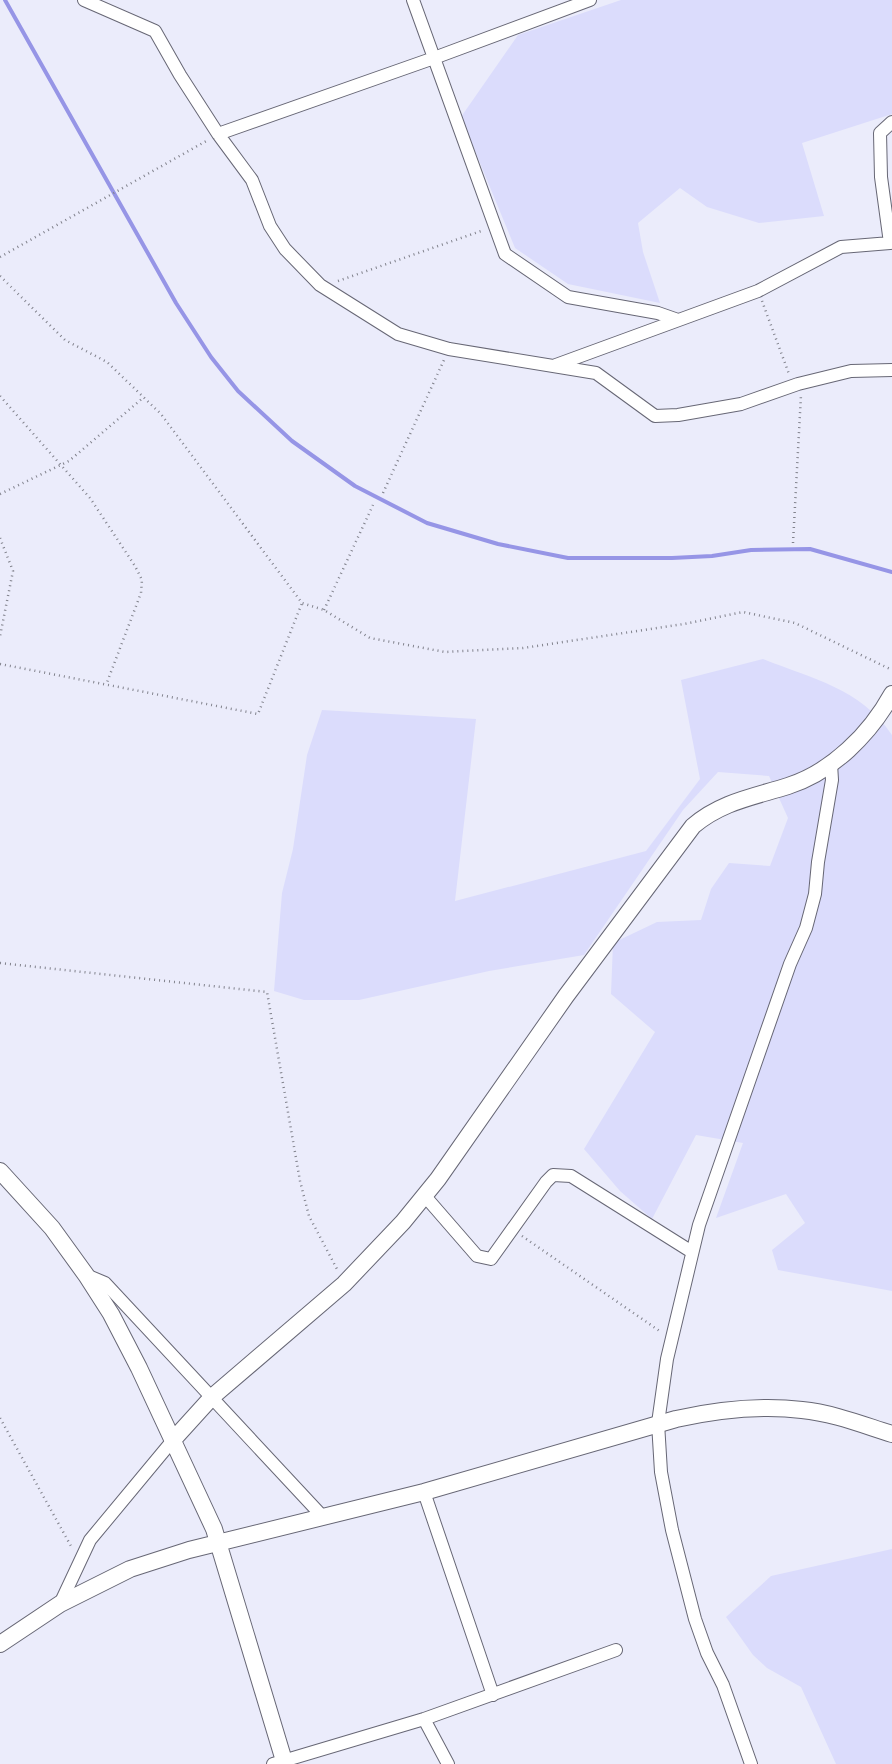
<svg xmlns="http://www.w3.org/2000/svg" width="892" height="1764" font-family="'Exo 2',sans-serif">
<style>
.green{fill:#dbdcfc}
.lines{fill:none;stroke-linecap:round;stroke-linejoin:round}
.stream{stroke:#9695e6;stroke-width:4}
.minor-casing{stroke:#676775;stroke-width:14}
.tertiary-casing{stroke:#676775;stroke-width:18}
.path{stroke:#81828c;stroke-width:2.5;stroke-dasharray:1 4;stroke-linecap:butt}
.minor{stroke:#fff;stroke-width:12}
.tertiary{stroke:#fff;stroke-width:16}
</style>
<rect width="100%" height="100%" fill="#ebecfb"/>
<path class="green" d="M621 0H892V114L802 143 824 216 759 223 707 207 680 188 638 223 643 252 660 303 568 284 515 248 461 117 518 35Z
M763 659C813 679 860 688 892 735V1291L778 1270 772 1250 805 1223 786 1194 716 1218 743 1143 696 1135 652 1219 620 1191 584 1149 655 1032 611 994 613 943 657 922 701 920 711 889 729 863 770 866 788 818 769 776 718 772 683 810 584 955 489 971 359 1000H304L274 991 282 893 293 849 307 755 322 710 476 719 455 901 646 851 700 779 681 680Z
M892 1549V1764H836L801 1687 767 1668 753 1655 726 1617 771 1576Z"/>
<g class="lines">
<path class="stream" d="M5 0 176 303 211 357 238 391 292 441 355 486 427 523 498 544 568 558H672L712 556 751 550 810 549 892 572"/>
<defs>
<path id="minor" d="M84 0 155 31 180 75 218 134 252 180 270 226 285 249 320 285 398 334 449 349 596 373 655 416 678 415 741 404 798 384 851 371 892 370
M413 0 505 254 568 297 658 313 678 320
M218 134 434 58 590 0
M556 365 758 291 841 247 890 243 881 177 880 133 892 122
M424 1195 477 1256 491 1259 546 1182 553 1175 571 1176 692 1252
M86 1275 105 1283 323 1517
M424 1492 493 1695
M60 1604 90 1540 173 1440
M424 1719 448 1764
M273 1764 424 1719 616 1650
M751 1764 723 1685 707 1653 695 1619 672 1530 661 1472 658 1423 667 1359 699 1225 790 964 806 928 815 894 818 862 832 780 831 764"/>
<path id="tertiary" d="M0 1171 52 1228 86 1275 111 1314 139 1368 214 1529 285 1764
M173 1440 212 1397 344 1284 403 1222 438 1179 566 996 693 826C721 802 753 797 788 786 832 772 870 734 892 694
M0 1644 60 1604 130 1569 189 1550 424 1492 676 1419C717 1410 760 1405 802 1410 833 1413 863 1425 892 1434"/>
</defs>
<use href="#minor" class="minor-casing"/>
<use href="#tertiary" class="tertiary-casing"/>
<path class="path" d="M0 257 208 140
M0 276 65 340 107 362 161 414 302 603 324 610 370 638 445 652 523 648 684 624 743 612 795 623 892 670
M338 281 484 230
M762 301 789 374
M0 396 90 498 135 566 142 580 141 593 106 685
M383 493 444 360
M0 494 69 461 144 397
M0 538 13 571 0 636
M793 543 801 395
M324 610 373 505
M0 664 258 714 302 603
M0 963 267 992 300 1181 309 1216 338 1271
M522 1236 661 1332
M0 1418 72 1548"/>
<use href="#minor" class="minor"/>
<use href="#tertiary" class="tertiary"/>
</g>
</svg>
